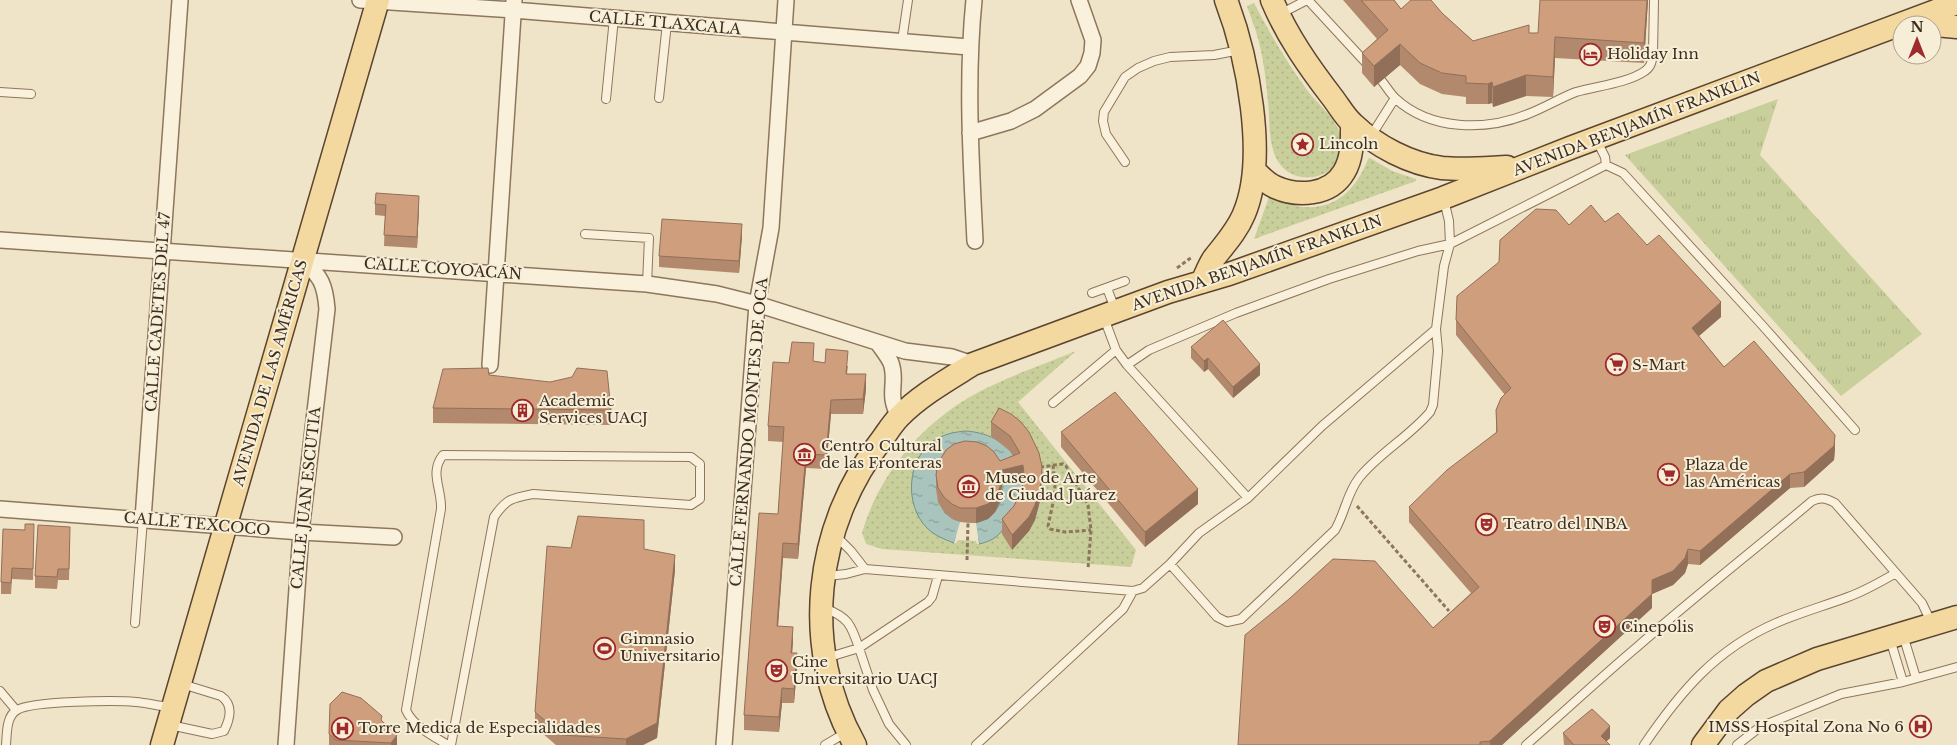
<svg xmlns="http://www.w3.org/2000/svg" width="1957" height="745" font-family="'Libre Baskerville',serif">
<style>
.grass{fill:url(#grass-tufts)}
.park{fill:url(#park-dots)}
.water{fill:url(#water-ripples);stroke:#6f938a;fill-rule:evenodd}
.pier{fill:#f0e4c8}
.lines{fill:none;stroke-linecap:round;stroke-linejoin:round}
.service-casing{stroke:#8d765c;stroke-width:10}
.minor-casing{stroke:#8d765c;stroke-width:18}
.primary-casing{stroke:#5b4430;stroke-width:25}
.path{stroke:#8d765c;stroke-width:3;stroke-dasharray:4 2.5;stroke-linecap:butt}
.service{stroke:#faf1dc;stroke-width:8}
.minor{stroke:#faf1dc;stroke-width:15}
.primary{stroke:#f3d9a0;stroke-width:22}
.wall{fill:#b2896c}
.shaded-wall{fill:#916f58}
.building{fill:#cf9f7d;stroke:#916f58}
.labels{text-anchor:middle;stroke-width:4;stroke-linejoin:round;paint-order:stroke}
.street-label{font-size:15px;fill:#3d2e20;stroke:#f7eed8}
.poi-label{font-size:15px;fill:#3d2e20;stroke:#f7eed8;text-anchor:start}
</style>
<defs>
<pattern id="grass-tufts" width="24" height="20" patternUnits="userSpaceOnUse" patternTransform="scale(1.25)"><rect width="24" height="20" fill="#c9cf9b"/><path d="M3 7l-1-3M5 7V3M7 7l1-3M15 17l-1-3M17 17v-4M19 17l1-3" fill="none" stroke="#aeb285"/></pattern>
<pattern id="park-dots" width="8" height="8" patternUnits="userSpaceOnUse" patternTransform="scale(1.25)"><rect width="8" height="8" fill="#c9cf9b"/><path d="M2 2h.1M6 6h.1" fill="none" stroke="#aeb285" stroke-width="1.8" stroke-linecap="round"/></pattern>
<pattern id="water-ripples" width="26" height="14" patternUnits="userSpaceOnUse" patternTransform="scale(1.25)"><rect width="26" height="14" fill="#a9c4bc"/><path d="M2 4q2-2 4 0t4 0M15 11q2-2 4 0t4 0" fill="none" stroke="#8ba098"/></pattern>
</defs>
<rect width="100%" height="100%" fill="#f0e4c8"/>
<path class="grass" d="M1778 99 1760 155 1922 334 1841 396 1625 155Z"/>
<path class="park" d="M1254 3C1270 34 1287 62 1307 90 1316 102 1329 112 1336 125 1352 153 1334 180 1302 177 1291 176 1281 168 1276 158 1268 141 1270 120 1268 102 1266 82 1264 62 1259 42 1256 30 1251 18 1247 6Z
M1370 158 1392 171 1416 179V181L1254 239 1269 197C1278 200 1287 204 1296 206 1332 213 1356 191 1368 159Z
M1076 351 1018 402 1136 550 1131 567 882 549 866 544 862 533C878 477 918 428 968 398 1002 378 1040 366 1076 351Z"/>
<path class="water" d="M966 431C991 433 1011 444 1020 468 1022 474 1024 480 1024 487 1024 496 1015 507 1011 515 1003 531 998 540 979 544L978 538 956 537 954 543C944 539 935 536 927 528 904 505 907 460 933 441 944 434 954 432 966 431ZM1002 485C1005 521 969 534 944 512Z"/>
<path class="pier" d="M960 522 976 523 979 544H977L976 541 958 540 956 543H954Z"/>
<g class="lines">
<defs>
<path id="service" d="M1308 0 1368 65
M1280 14 1307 0
M902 41 908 0
M1381 80C1386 86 1390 93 1395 98 1430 131 1486 131 1528 114 1544 108 1560 98 1576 92 1597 86 1628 83 1645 71 1651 67 1652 61 1653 54L1654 0
M0 92 31 94
M659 98 667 23
M606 99 614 18
M1371 136 1395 98
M1597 141 1605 157 1606 165 1623 173 1762 325 1855 430
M1125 162 1106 134 1103 121 1104 112 1125 77 1138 68 1154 61 1170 57 1214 55 1240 50
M585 234 649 238 647 284
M1107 288 1115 309
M1092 293 1125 281
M1104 318 1116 350 1127 365 1248 498
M1127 365 1149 350 1236 313 1329 279 1418 251 1450 244 1606 165
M1053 403 1116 350
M837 537 851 551 865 569
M1170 564 1217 617 1227 622 1241 619 1335 530C1345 513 1347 493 1359 478 1378 454 1410 436 1430 412L1433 405 1438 351 1436 329
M827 576 846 574 865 569 1133 591 1143 588 1170 564 1199 533 1248 498 1322 426 1436 329 1444 266 1450 244 1449 221 1444 200
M824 608C848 617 851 624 859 648L928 602 932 597 938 576
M135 623 143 519
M1903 635 1916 678
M1890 639 1903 682
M826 658 859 648 873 690 889 724 906 745
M0 691 16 710
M170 725 212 734 224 731C230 719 234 705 221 696L182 684
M6 745C7 734 6 716 17 710 31 701 117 700 136 702 147 703 159 706 170 707
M448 745C433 736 413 726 406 710L441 509C442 488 429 473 443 455L691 457 700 464V499L691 505 533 494C512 498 506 499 494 517L451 745
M825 745 847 732
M976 745 1123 609 1133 591
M1526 745C1563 713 1599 679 1637 647 1694 597 1754 550 1812 501 1821 497 1826 498 1835 503L1922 603 1931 622
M1644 745C1680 692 1716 649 1776 623 1799 613 1824 606 1848 597 1865 591 1880 582 1896 573
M1737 745 1760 727 1841 694 1903 682 1957 667"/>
<path id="minor" d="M360 0 513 10 969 47
M974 0C966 80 971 160 975 241
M970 133 1011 121 1035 109 1080 76 1088 66 1092 53 1093 40 1079 0
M0 240 647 284 717 294 757 304 905 351 952 357 973 364
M878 343C882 349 888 356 891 363 898 382 886 394 899 416
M490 365 514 0
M0 509 301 532 394 537
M143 519 180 0
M286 745 301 532 327 309C325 284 321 277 303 260
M724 745 757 304 771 228 786 0"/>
<path id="primary" d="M1272 0C1287 36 1309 67 1332 97 1339 106 1345 117 1353 124 1376 146 1410 164 1442 168 1463 170 1485 168 1507 167
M1913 23 1957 27
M1254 170C1260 176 1266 183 1275 187 1297 197 1330 196 1344 172 1353 157 1352 140 1352 123
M1202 282C1206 274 1209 265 1214 258 1225 244 1237 231 1244 214 1268 158 1247 55 1226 0
M162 745 378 0
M855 745C800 647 814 525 883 438 888 431 893 423 899 417 919 396 949 379 973 364L1168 292 1229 274 1443 198 1570 148 1957 3
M1703 745 1729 710 1746 695 1766 681 1817 659 1957 617"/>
</defs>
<use href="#service" class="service-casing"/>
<use href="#minor" class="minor-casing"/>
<use href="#primary" class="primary-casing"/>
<path class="path" d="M1177 268 1192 257
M1053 465 1055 485 1054 498 1048 526 1050 529 1065 532 1091 530
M1040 467 1063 464 1066 466 1088 505 1091 530 1088 569
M1357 506 1449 611
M967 560 968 523"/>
<use href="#service" class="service"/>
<use href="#minor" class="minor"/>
<use href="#primary" class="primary"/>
</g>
<path class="wall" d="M1343 0H1394L1401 9 1442 13 1473 41 1529 33H1538L1648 0 1644 63 1555 58 1553 97 1526 96 1493 107 1492 103 1488 104H1466V97L1442 94 1420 84 1400 65 1374 87 1362 73V53L1377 39Z
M375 204 419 207 417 248 384 246 385 216 375 215Z
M1605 222 1647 245 1721 317 1699 336 1724 367 1835 449 1834 460 1804 487 1790 488 1700 565 1688 564 1685 573 1673 585 1652 594V608L1502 745H1238L1433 628 1471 593 1409 522V507L1496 433V410L1505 395 1456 335V320L1569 225Z
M742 236 739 273 659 267V256Z
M1191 347 1260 375 1233 398 1208 369 1204 372 1191 358Z
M814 361 848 366 847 374 866 389 863 414H831L826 469 806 468 798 559 783 558 778 626 793 641 792 653 797 668 794 703H782L779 732 744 730V715L778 514 783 442 768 441V426L789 363Z
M489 375 611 410V425L433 423V408Z
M999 408 1041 497 1035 520 1029 531 1012 550 1002 534V519L1014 506 1022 489 1023 479 1002 485 1000 501 995 512 988 519 976 523 960 522 952 519 944 512 938 502 936 489V475L1000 461 1013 456 1010 451 991 436V422Z
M1061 432 1198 504 1145 547 1061 447Z
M34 535 33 580 12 579 11 594H1V582Z
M70 538 69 580H58L57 589 35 588V576Z
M571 548 644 549 675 570 657 738 643 745H556L535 727V712Z
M382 721 397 745H329V734Z
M1563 733 1610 738 1606 741 1610 745H1564Z"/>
<path class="shaded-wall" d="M1647 0H1648L1644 63V43Z
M1555 37V58L1553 97V77Z
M1400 44V65L1374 87V66Z
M1526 75V96L1493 107V87Z
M1492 82V103L1488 104V84Z
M419 196V207L417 248V237Z
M742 224V236L739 273V261Z
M1721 302V317L1692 342V328Z
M1208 358V369L1204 372V361Z
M1260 364V375L1233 398V387Z
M866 374V389L863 414V399Z
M831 400V414L826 469V455Z
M1835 435V449L1834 460 1804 487V472Z
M806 454V468L798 559V544Z
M1023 465V479L1002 485 1000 501 995 512 988 519 976 523V508L1002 470Z
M1042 467 1041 497 1035 520 1029 531 1012 550V535Z
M1790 474V488L1700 565V551Z
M1198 489V504L1145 547V532Z
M783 543V558L777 640V626Z
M1688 549V564L1685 573 1673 585 1652 594V608L1502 745H1490V741L1652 580Z
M675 555V570L657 738 643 745H626V739Z
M793 627V641L791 668V653Z
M797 653V668L794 703V689Z
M782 688V703L779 732V717Z
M1610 726V738L1603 745 1601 736Z
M397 735V745H391V743Z"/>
<path class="building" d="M1361 0H1394L1401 9 1411 0H1431L1442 13 1473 41 1529 25V33H1538L1540 0H1647L1644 43 1555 37 1553 77 1526 75 1493 87 1492 82 1488 84 1466 83V76L1442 73 1420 63 1400 44 1374 66 1362 53 1388 30Z
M376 193 419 196 417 237 384 235 386 205 375 204Z
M1591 205 1605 222 1618 213 1647 245 1659 235 1721 302 1692 328 1724 367 1754 341 1835 435 1834 446 1804 472 1790 474 1700 551 1688 549 1685 558 1673 571 1652 580V594L1490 741 1480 742V745H1238L1245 635 1289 599 1333 559 1375 561 1433 628 1479 587 1409 507 1447 470 1497 432 1496 410 1501 398 1511 388 1456 320 1457 296 1499 262 1500 240 1536 209 1556 210 1569 225Z
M662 219 742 224 739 261 659 256Z
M1223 320 1260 364 1233 387 1208 358 1204 361 1191 347Z
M792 342 814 343 813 361 825 363 826 349 848 351 846 374H866L863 399 831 400 826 455 806 454 798 544 783 543 777 626 793 627 791 653H797L794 689 782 688 779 717 744 715 759 513 778 514 784 427 768 426 773 362 789 363Z
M488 368 489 375 550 382 572 377 577 368 607 371 611 410 433 408 443 369Z
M1115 392 1198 489 1145 532 1061 432Z
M999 408 1011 414 1020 421 1029 432 1039 453 1042 467 1041 483 1035 505 1029 517 1012 535 1002 519 1014 506 1022 489 1024 474 1023 465 1002 470 1000 487 995 497 988 504 976 508H960L952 504 944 497 938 488 936 475 938 463 946 450 954 444 965 441 977 442 987 446 994 452 1000 461 1020 453 1010 436 991 422Z
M578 516 644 520V549L675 555 657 723 626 739 562 735 535 712 547 546 571 548Z
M25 524H34L33 569 12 568 11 583 1 582 3 529 25 530Z
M38 525 70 527 69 569H58L57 577 35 576Z
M342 692 361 698 382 716 381 720 397 735 391 743 336 740 329 734 330 704Z
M1592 709 1610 726 1601 736 1610 745H1574L1563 733Z"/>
<defs>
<symbol id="hotel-ring" viewBox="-11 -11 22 22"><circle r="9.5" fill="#f7eed8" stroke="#9e2a2b" stroke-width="1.5"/><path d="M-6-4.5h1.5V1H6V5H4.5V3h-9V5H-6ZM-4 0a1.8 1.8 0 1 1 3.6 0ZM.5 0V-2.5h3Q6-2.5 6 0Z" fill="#9e2a2b"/></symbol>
<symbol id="sight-ring" viewBox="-11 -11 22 22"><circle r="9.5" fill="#f7eed8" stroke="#9e2a2b" stroke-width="1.5"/><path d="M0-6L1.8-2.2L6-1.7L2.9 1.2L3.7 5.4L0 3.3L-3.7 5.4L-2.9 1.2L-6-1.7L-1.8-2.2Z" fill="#9e2a2b"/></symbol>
<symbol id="supermarket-ring" viewBox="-11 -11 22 22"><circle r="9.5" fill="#f7eed8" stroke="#9e2a2b" stroke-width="1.5"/><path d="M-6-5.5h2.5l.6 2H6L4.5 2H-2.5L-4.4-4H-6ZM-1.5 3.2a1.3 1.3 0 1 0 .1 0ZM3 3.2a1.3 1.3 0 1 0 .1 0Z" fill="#9e2a2b"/></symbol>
<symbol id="building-ring" viewBox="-11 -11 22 22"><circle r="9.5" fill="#f7eed8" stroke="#9e2a2b" stroke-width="1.5"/><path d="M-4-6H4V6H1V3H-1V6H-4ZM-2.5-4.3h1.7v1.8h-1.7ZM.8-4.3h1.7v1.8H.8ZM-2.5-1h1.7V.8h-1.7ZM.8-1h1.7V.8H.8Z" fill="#9e2a2b"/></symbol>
<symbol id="museum-ring" viewBox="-11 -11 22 22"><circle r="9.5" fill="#f7eed8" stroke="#9e2a2b" stroke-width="1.5"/><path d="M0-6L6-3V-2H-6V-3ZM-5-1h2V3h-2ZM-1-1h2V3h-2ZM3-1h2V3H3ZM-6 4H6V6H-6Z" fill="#9e2a2b"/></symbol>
<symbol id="theatre-ring" viewBox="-11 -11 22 22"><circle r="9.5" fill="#f7eed8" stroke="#9e2a2b" stroke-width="1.5"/><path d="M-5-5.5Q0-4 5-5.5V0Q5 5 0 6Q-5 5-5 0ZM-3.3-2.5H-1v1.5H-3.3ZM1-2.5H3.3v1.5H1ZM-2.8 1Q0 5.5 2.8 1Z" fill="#9e2a2b"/></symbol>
<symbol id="stadium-ring" viewBox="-11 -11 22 22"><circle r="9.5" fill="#f7eed8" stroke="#9e2a2b" stroke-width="1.5"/><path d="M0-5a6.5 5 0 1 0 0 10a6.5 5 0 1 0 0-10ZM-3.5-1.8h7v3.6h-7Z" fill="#9e2a2b"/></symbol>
<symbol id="hospital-ring" viewBox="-11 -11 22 22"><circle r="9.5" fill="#f7eed8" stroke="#9e2a2b" stroke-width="1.5"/><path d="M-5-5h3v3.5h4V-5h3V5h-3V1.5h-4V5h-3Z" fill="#9e2a2b"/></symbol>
</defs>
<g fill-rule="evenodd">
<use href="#hotel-ring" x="1578" y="42" width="25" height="25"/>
<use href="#sight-ring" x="1290" y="132" width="25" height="25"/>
<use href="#supermarket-ring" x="1604" y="352" width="25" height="25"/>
<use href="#building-ring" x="510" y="398" width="25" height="25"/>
<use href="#museum-ring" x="792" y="442" width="25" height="25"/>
<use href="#supermarket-ring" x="1656" y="462" width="25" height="25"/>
<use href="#museum-ring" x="956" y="474" width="25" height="25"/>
<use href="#theatre-ring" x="1474" y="512" width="25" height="25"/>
<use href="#theatre-ring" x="1592" y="614" width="25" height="25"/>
<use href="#stadium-ring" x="592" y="636" width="25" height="25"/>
<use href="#theatre-ring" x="764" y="658" width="25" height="25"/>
<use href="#hospital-ring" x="1908" y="714" width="25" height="25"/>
<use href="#hospital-ring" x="330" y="716" width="25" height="25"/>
</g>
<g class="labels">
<g class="street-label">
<text transform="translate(665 23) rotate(5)" y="5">CALLE TLAXCALA</text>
<text transform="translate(1637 124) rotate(-21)" y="5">AVENIDA BENJAMÍN FRANKLIN</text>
<text transform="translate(1257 263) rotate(-19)" y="5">AVENIDA BENJAMÍN FRANKLIN</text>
<text transform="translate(443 269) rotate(4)" y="5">CALLE COYOACÁN</text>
<text transform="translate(158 312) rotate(-86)" y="5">CALLE CADETES DEL 47</text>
<text transform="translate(270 373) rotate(-74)" y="5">AVENIDA DE LAS AMÉRICAS</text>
<text transform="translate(749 432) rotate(-85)" y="5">CALLE FERNANDO MONTES DE OCA</text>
<text transform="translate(306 498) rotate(-84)" y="5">CALLE JUAN ESCUTIA</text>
<text transform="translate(197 524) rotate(5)" y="5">CALLE TEXCOCO</text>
</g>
<g class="poi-label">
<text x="1607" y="59">Holiday Inn</text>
<text x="1319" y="149">Lincoln</text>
<text x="1632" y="370">S-Mart</text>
<text x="539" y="406">Academic<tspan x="539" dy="17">Services UACJ</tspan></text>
<text x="821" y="451">Centro Cultural<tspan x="821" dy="17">de las Fronteras</tspan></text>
<text x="1685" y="470">Plaza de<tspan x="1685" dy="17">las Américas</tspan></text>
<text x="985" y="483">Museo de Arte<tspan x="985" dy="17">de Ciudad Juárez</tspan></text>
<text x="1503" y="529">Teatro del INBA</text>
<text x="1621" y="632">Cinepolis</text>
<text x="620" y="644">Gimnasio<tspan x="620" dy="17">Universitario</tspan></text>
<text x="792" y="667">Cine<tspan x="792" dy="17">Universitario UACJ</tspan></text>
<text x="1904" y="732" text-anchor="end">IMSS Hospital Zona No 6</text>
<text x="358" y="733">Torre Medica de Especialidades</text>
</g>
</g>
<g transform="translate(1917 40)"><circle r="24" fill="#f7eed8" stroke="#ada18e"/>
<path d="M0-4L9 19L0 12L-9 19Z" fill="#9e2a2b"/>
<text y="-8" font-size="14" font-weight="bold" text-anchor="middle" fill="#3d2e20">N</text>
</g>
</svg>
